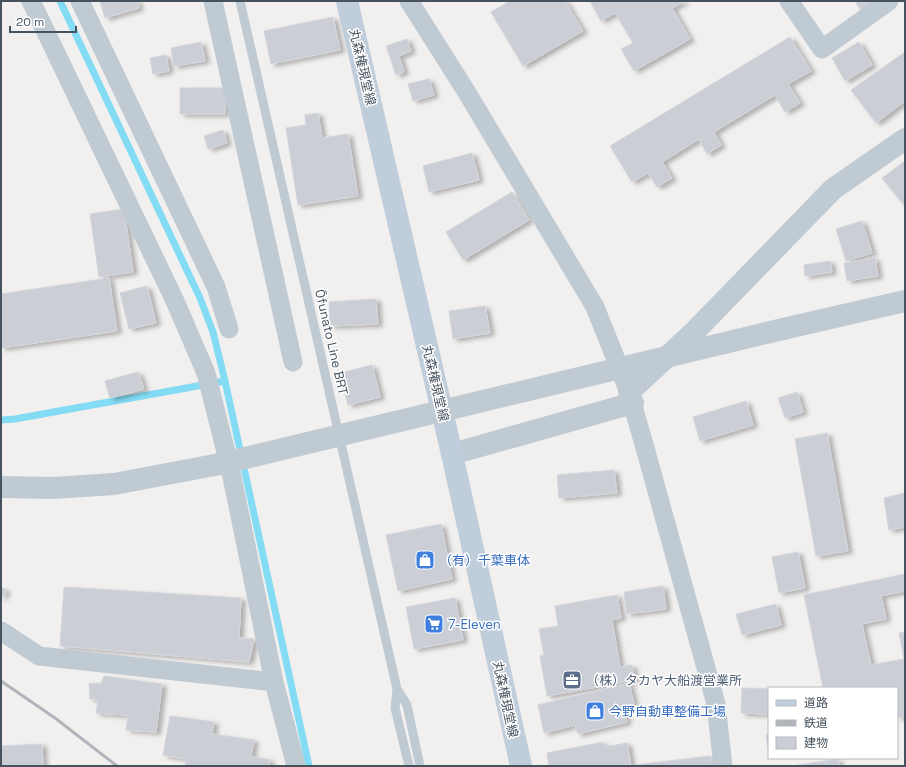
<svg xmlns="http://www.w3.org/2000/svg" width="906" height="767" font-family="'Space Grotesk','Noto Sans JP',sans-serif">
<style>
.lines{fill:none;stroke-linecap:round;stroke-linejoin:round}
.stream{stroke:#83dcf4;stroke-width:7}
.building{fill:#cbced5;stroke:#d3d5dc;filter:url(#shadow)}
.service{stroke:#bfcad3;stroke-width:9}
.minor{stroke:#bfcad3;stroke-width:19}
.tertiary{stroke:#bfcad3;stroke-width:22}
.secondary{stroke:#c0cdda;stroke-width:22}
.rail{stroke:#b1b4ba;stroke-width:3}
.tertiary-bridge{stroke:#bfcad3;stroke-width:22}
.labels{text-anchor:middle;stroke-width:3;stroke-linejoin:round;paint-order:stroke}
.street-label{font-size:13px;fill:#46535f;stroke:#fff}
.shop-label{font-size:13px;fill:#366cbe;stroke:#fff;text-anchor:start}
.service-label{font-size:13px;fill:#4e5e75;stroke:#fff;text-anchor:start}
</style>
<defs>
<filter id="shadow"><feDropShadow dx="4.5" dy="2.5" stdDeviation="2" flood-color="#0004"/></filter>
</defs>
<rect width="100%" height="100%" fill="#f2efef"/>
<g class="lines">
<path class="stream" d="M60 1 200 298 213 332 225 381 309 766
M1 420 15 419 225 381"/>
</g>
<path class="building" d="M100 1H137L139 8 105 18Z
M510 1H565L583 31 523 66 491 12Z
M590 1H685L672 8 690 39 634 71 621 49 633 43 615 13 601 21Z
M855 1H879L863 13Z
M333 17 340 50 271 64 264 31Z
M790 37 811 71 788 84 800 103 785 112 775 95 714 132 721 145 707 154 699 139 662 162 672 178 657 187 648 173 632 182 610 146Z
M407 39 411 51 399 56 404 72 396 75 386 46Z
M201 42 205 61 174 66 171 48Z
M859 42 872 65 845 81 832 58Z
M905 52V101L876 123 851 90Z
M166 55 169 71 153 74 150 58Z
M429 79 434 95 413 101 408 84Z
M180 88H225V114H180Z
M318 113 322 138 348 134 358 196 298 205 286 128 306 125 305 115Z
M223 130 227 143 208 149 204 136Z
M472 153 479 180 429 192 423 166Z
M905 161V204L904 205 882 178Z
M512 192 529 220 463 260 446 232Z
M124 209 133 272 99 277 90 214Z
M862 221 872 253 846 261 836 229Z
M875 258 878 276 847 281 844 263Z
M830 261 832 272 805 276 804 265Z
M109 278 117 331 1 348V294Z
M147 286 156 323 129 329 120 293Z
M376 299 378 324 330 326 329 302Z
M485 306 490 333 453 339 449 311Z
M372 365 380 397 348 405 340 373Z
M138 372 144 389 110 398 105 381Z
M797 392 803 412 785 418 778 398Z
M746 401 753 425 700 441 693 417Z
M827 433 848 551 816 556 795 439Z
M614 470 617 493 559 498 557 475Z
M905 493V527L889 530 884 498Z
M441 524 452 579 398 591 386 535Z
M798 552 805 588 779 593 772 557Z
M905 574V591L881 596 886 619 862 624 871 665 904 659 899 633 905 632V716L897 718V688H823L804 595Z
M663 586 666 609 627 614 624 592Z
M1 587 6 590 1 599Z
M64 587 241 598 239 638 254 639 249 662 60 646Z
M617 595 621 618 612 620 620 667 632 665 635 680 547 696 540 656 544 655 539 629 558 626 555 606Z
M455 598 463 640 414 649 406 607Z
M776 604 781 625 742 635 736 614Z
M104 676 162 684 156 732 126 730 128 715 96 713 98 699H90L89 683 101 684Z
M629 683 634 704 623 706 627 722 578 734 575 725 544 733 538 705Z
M742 688 769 689V714L741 713Z
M170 716 214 722 212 734 254 740 251 756 270 760 269 766H185L186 759 163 755Z
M769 734V754L766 735Z
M603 742 604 747 627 743 631 766H549L547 753Z
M42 744 43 766H1V746Z
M711 756 712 766H634V765Z
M838 759 839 766H792Z"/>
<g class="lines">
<path class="service" d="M240 1 397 689 407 705 420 766
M397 689 395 708 409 766"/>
<path class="minor" d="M31 1 175 301 206 373 231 472 274 682 296 766
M80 1 216 287 229 329
M213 1 293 362
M409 1 466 91 595 307 629 392 645 448 716 704 723 766
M789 1 822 49 889 1
M1 631 39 656 274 682"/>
<path class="tertiary" d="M783 329 905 301
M629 392 695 331 833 189 905 139
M452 454 633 403
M1 487 53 488 114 484 220 464"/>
<path class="secondary" d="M347 1 452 454 521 766"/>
<path class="rail" d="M1 681 55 718 117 766"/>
<path class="tertiary-bridge" d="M220 464 783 329"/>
</g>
<defs>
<symbol id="shop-square" viewBox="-11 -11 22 22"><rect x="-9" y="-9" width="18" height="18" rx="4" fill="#3f7fe0" stroke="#fff"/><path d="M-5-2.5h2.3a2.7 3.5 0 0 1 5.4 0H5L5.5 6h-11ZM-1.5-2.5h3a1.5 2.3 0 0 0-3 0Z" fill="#fff"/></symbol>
<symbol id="supermarket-square" viewBox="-11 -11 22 22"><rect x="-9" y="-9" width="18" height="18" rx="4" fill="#3f7fe0" stroke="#fff"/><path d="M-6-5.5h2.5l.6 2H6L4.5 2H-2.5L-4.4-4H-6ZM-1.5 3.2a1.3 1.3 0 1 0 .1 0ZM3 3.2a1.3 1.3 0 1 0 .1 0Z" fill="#fff"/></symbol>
<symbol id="office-square" viewBox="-11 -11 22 22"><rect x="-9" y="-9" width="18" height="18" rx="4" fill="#5c6f8a" stroke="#fff"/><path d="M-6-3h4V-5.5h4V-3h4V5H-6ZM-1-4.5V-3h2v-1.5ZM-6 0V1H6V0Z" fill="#fff"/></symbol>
</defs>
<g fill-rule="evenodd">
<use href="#shop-square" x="414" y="549" width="22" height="22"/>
<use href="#supermarket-square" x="423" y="613" width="22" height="22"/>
<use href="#office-square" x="561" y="669" width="22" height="22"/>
<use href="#shop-square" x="584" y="700" width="22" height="22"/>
</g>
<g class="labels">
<g class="street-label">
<text transform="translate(363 67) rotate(77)" y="5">丸森権現堂線</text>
<text transform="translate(332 342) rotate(77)" y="5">Ōfunato Line BRT</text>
<text transform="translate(436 383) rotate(77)" y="5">丸森権現堂線</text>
<text transform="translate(506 699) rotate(78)" y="5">丸森権現堂線</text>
</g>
<g class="shop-label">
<text x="439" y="565">（有）千葉車体</text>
<text x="448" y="629">7-Eleven</text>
<text x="609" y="716">今野自動車整備工場</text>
</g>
<g class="service-label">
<text x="586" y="685">（株）タカヤ大船渡営業所</text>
</g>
</g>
<rect width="906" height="767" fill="none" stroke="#46535f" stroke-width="4"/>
<rect x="768" y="687" width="130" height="72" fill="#ffffff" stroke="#b5babf"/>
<rect x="776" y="700" width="20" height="6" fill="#c0cdda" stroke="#b5babf"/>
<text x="804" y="707" font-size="12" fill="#46535f">道路</text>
<rect x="776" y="720" width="20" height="6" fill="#b1b4ba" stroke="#b5babf"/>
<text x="804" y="727" font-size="12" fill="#46535f">鉄道</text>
<rect x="776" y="737" width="20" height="12" fill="#cbced5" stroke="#b5babf"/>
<text x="804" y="747" font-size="12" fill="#46535f">建物</text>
<path d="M10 26v6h66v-6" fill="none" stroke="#46535f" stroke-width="2"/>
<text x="16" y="26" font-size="12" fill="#46535f" stroke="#ffffff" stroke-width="3" paint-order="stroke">20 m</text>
</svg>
